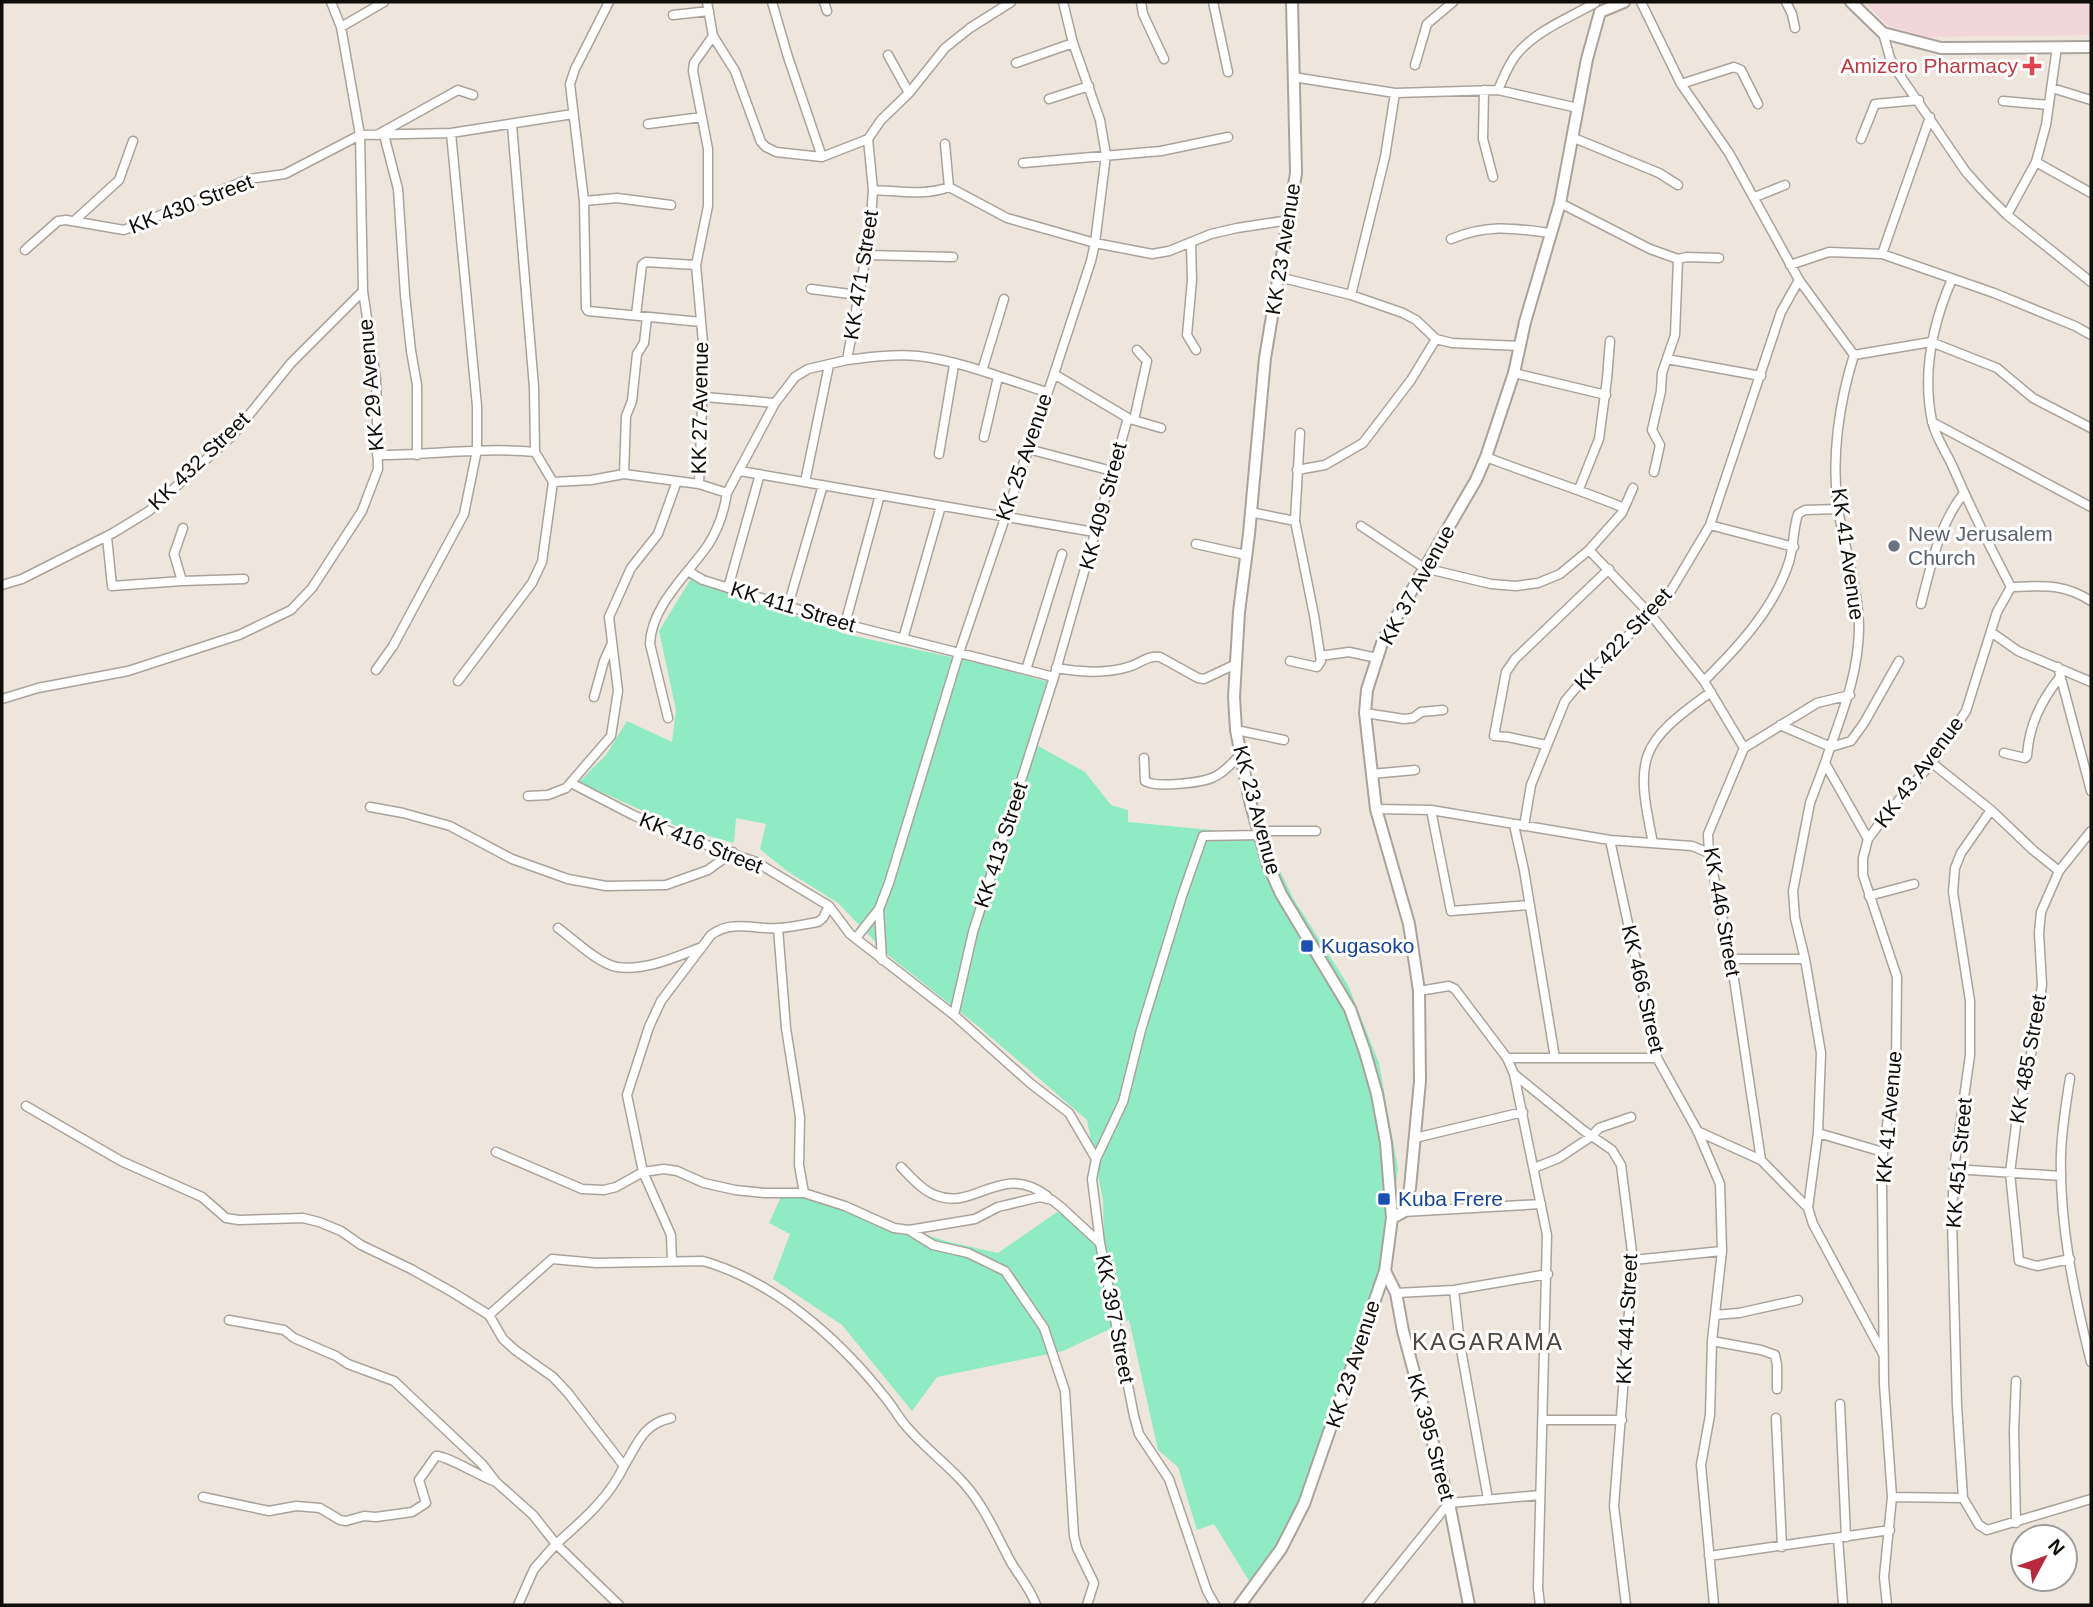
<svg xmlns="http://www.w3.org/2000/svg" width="2093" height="1607" font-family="Helvetica,sans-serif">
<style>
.education{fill:#f1d6da}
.green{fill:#8eebc3}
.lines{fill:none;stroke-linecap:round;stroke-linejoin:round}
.street-casing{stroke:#aaa39b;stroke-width:11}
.secondary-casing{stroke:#aaa39b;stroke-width:14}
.street{stroke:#fff;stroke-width:8}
.secondary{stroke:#fff;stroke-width:10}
.health-dot{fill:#e0444e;stroke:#fff;stroke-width:2.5}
.worship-dot{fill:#6b7280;stroke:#fff;stroke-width:2.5}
.transit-dot{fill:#1a4fb4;stroke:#fff;stroke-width:2.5}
.labels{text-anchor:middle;stroke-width:6;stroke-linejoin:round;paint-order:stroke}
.health-label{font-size:21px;fill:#be3a42;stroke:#fff;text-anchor:end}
.street-label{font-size:21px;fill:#0f0d0a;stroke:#fff}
.worship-label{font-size:21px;fill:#5b616d;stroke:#fff;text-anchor:start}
.transit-label{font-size:21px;fill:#164399;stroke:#fff;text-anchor:start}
.quarter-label{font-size:24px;letter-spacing:2px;fill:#4e4840;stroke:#fff}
</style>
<rect width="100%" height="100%" fill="#eee6dd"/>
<path class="education" d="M1865 2H2091V35L1925 37 1887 25Z"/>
<path class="green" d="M692 577 845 634 978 663 1049 682 1029 741 1085 772 1111 805 1128 810V822L1263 835 1293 898 1348 985 1379 1063 1398 1169 1383 1269 1293 1521 1251 1584 1214 1524 1197 1530 1178 1467 1158 1450 1129 1320 1063 1351 937 1377 912 1411 842 1325 773 1279 790 1234 769 1223 781 1197 806 1198 949 1242 998 1253 1057 1212 1104 1237 1103 1200 1087 1120 979 1027 889 956 838 903 787 871 760 849 766 824 736 818 734 843 681 828 579 782 606 755 627 721 672 742 676 710 659 631Z"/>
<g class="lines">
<defs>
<path id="street" d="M609 2 575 69 570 84 584 201 586 308 588 311 701 322
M772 2 788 57 822 157
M824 2 827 11
M1141 2 1143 14 1164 59
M1213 2 1228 72
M1641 2 1681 84 1729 153 1799 280 1854 355C1839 403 1831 458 1838 508 1844 548 1859 588 1859 629 1858 679 1840 717 1825 763L1868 839 1863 858V875L1897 977 1896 1065 1883 1152 1882 1183 1884 1384 1892 1497 1884 1577 1887 1605
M1786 2 1792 14 1795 28
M673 15 709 11
M341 27 384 2
M1883 33 1890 58 1899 74 1966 172 1984 192 2007 215 2091 282
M713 36 735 71 761 142 766 147 776 152 822 157 868 139 881 120 909 93 945 48 970 28 1011 2
M2057 47 2046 125 2036 162 2091 193
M888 55 909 93
M1016 63 1073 43
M1415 65 1427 24 1453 2
M1293 77 1395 93 1385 157 1351 295
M1681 84 1734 67 1741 70 1758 104
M2052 88 2091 100
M1484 90 1483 139 1493 177
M1498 90C1503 79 1508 65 1516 55 1535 31 1569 18 1595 3
M1395 93 1498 90 1578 108
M1049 99 1089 86
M2003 101 2049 105
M648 124 702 117
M512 125 534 387 535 452
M377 135 458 90 473 95
M384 135 398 189 405 295 411 351 417 385V455
M1574 138 1659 173 1678 185
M1861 139 1875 104 1919 100
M945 144 949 187
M1023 163 1161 151 1228 137
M873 190C899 191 925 196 949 187L1007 218 1095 243 1152 254 1169 251 1211 234 1237 228 1289 220
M1755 197 1785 185
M584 201 617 198 671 205
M1560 203 1650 249 1678 259 1675 335 1662 373 1661 391 1652 430 1660 445 1654 472
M2007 215 2036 162
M74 221 119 180 133 141
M1451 239C1488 224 1512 228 1550 233
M1191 243 1192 280 1187 335 1196 350
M25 250 58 221 66 220 124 230 249 179 285 174 360 135 451 133 573 114
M1882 254 1930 117
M867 255 953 257
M1678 259 1687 257 1719 258
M1790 265 1829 252 1882 254 1994 293 2075 326 2091 335
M1279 277 1351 295 1403 313 1416 320 1436 339
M1952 279C1933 323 1922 373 1932 421 1935 436 1946 452 1952 465 1970 507 1990 547 2011 587
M811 289 858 295
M636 315 642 265 646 262 696 265
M1854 355 1931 342 1997 368 2033 398 2091 428
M1667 359 1761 376
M847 360C871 357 894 354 918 356 961 361 1005 379 1046 392
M982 371 1004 299
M1514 373 1606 395
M704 397 775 403
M1130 419 1161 428
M1134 420 1147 361 1137 350
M1932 422 2091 507
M984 437 998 377
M1028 449 1112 471
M939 454 954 365
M377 455C430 455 483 447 535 452L553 482 591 480 624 474 699 484 704 354 696 265 708 206V149L693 71 694 63 713 36 707 2
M1486 457C1532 475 1579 489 1624 508
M1297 470 1325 465 1363 443 1411 380 1436 339 1452 343 1520 346
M740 471 1094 532
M624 474 626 416 632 401 637 354 644 343 647 317
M805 482 829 365
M699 484 727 493 775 403 795 377 808 369 847 360 870 233 873 190 868 139
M1579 489 1599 439 1607 379 1610 341
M1250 512 1295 521
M1710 525 1794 547
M1361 526 1424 568 1491 584 1516 586 1538 583 1560 574 1589 550 1651 615 1704 681 1744 748
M107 537 112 586 182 581 174 554 183 528
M1196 544 1246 555
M1589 550 1622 513 1633 488
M688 571 703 580 845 624 1054 677
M182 581 244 579
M2 585 22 579 113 533 149 511 232 436 291 363 363 291
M728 588 760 474
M1921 604C1931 566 1939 524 1964 493
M788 606 823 485
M845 624 880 495
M1991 632 2018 651 2091 682
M903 639 941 506
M1320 656 1349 652 1377 658
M1290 661 1317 667 1321 661 1314 615 1295 521 1300 433
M2058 667 2091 791
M1056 668C1079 672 1106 674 1128 667 1140 664 1147 655 1160 657L1198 678 1204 679 1236 664
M376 670 393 646 464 514 477 450V406L451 133
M1026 670 1062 554
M458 681 532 583 542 562 553 482
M1704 681C1738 647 1774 609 1789 562 1794 546 1793 529 1798 514L1805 510 1838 509
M594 697 604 661 612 643
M2 699 38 688 128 671 239 635 291 610 312 588 362 511 378 469 376 379 363 291 360 135 341 27 331 2
M1365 713 1404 719 1413 718 1421 712 1443 710
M668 718 650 644C651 606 688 574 708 545 719 528 724 512 727 493
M1780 725 1831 747 1851 741 1864 723 1899 661
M1236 730 1284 740
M1546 745 1508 737 1494 736 1506 672 1515 659 1609 569
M2004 753 2025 758 2027 756C2029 725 2041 701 2060 677
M1144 758 1145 781C1155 788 1202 783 1214 777 1224 773 1232 763 1239 756
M1932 763 1991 810 2033 850 2059 871
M1371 774 1415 770
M571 783 633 815 678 835 756 862 829 906 850 934 954 1015 1030 1083 1069 1113 1096 1159
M528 796 548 795 566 788 611 736 618 691 609 617 631 568 658 534 677 481
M370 807 403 813 450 826 512 859 568 879 606 886 666 885 708 870 733 852
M1376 809 1431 810 1610 840 1692 846 1709 853
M1431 810 1451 911 1530 905
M1514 825 1524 870 1555 1058
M1524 826 1531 785 1565 701 1586 676 1666 599 1710 525 1781 312 1799 280
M1258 831H1316
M1868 839 1889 811 1932 763 1966 711 1997 612 2011 587C2043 586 2063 583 2091 601
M1610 840 1657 1058 1697 1130 1720 1184 1722 1251 1712 1341 1710 1415 1701 1465 1714 1605
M1653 843C1635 757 1638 744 1711 692
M1869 896 1914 884
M879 909 882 960
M558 928C573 939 599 964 617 967 647 971 675 957 702 947
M778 928 786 1028 800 1117 799 1165 804 1193
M856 938 879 909 889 883 959 653 1054 374 1091 261 1095 243 1106 155 1100 120 1073 43 1063 2
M1731 959H1805
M1419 991 1449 986 1455 989 1507 1058 1514 1074 1583 1130 1612 1150 1621 1165 1633 1260 1614 1506 1626 1605
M954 1015 973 932 1054 677 1128 418 1054 374
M1507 1058H1657
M1514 1074 1547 1235 1538 1588 1540 1605
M2070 1078C2066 1103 2062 1128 2061 1153 2059 1223 2074 1295 2091 1362
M26 1106 121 1161 202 1197 226 1218 239 1220 303 1218 319 1222 341 1231 361 1245 411 1269 452 1292 489 1315 503 1339 515 1350 553 1377 568 1393 624 1466C609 1498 582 1521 556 1544L619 1605
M1697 1131 1761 1160 1808 1208 1813 1224 1883 1354
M1818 1133 1883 1152
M1415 1138 1523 1112
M496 1152 582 1189 604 1190 616 1187 643 1172 664 1169 677 1171 704 1183 735 1190 765 1193H804L845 1206 894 1228 909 1230 975 1219 998 1207 1040 1197 1052 1200 1061 1207 1100 1243
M1761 1160 1731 959 1709 853 1708 834 1744 748 1817 703 1850 695
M901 1167C911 1177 922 1190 935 1195 975 1212 1001 1161 1047 1196
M1534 1168 1559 1158 1592 1136 1599 1128 1631 1117
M1954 1169 2061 1176
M1808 1208 1818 1133 1821 1053 1805 959 1795 918 1793 891 1810 803 1825 763
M1403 1212 1541 1204
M909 1230 933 1245 968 1253 1005 1271 1044 1328 1065 1391 1074 1536 1077 1548 1094 1583 1087 1605
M2070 1259 2037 1266 2019 1261 2010 1173 2016 1125 2035 1035 2042 985 2039 933 2041 912 2059 871 2091 831
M1633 1260 1722 1251
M672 1261 671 1235 643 1172 627 1095 649 1027 661 1001 711 935C732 919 755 930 780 928 793 927 806 924 818 922L823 918 829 906
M1454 1290 1460 1344 1488 1499
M1396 1293 1454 1290 1548 1274
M489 1315 552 1259 596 1263 703 1261C774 1281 839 1339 884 1396 892 1405 898 1417 906 1426 922 1445 942 1460 959 1478 983 1502 996 1535 1012 1564 1020 1577 1031 1590 1036 1605
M1715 1315 1739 1313 1798 1300
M229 1320 284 1330 294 1338 336 1356 348 1364 394 1381 482 1464 496 1482 533 1515 556 1544 534 1569 518 1605
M1712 1341 1761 1350 1775 1355 1777 1365V1389
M2016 1381 2014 1431 2016 1523
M1840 1404 1846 1537
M1776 1418 1782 1547
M1544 1420H1622
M624 1466C638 1443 643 1424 671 1418
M203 1497 269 1511 296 1506 320 1508 340 1520 346 1521 364 1516 376 1517 412 1512 426 1503 419 1480 436 1456C446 1455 481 1477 496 1482
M1892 1497 1963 1498 1957 1406 1952 1219 1954 1169 1970 1055V1001L1953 892 1955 868 1961 853 1991 810
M1963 1498 1979 1525 1987 1530 2091 1499
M1838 1538 1843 1605
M1709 1556 1890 1530
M1215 1605 1207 1591 1169 1479 1139 1434 1134 1416 1100 1243 1092 1179 1096 1159 1123 1102 1141 1030 1182 896 1203 836 1259 835
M1367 1605 1449 1503 1540 1495"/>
<path id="secondary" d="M1851 2 1883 33 1941 48 2091 47
M1392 1218 1403 1212 1410 1188 1420 1081 1419 991 1409 924 1376 809 1365 713 1367 690 1383 640 1476 480 1486 457 1514 373 1525 322 1560 203 1587 59 1600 12 1624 2
M1385 1271 1396 1293 1403 1331 1449 1503 1469 1605
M1240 1605 1281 1549 1304 1504 1385 1271 1392 1218 1386 1143 1377 1094 1365 1052 1350 1009 1281 894 1268 865 1250 801 1236 730 1234 697 1239 612 1249 534 1265 358 1296 173 1292 2"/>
</defs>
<use href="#street" class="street-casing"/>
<use href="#secondary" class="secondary-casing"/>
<use href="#street" class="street"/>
<use href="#secondary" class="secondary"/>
</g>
<path class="health-dot" d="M2028.5 55.5h7v7h7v7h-7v7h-7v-7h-7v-7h7z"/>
<circle class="worship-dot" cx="1894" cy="546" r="7"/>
<g class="transit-dot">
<rect x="1300" y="939" width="14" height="14" rx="3.5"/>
<rect x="1377" y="1192" width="14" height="14" rx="3.5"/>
</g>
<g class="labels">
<g class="health-label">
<text x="2018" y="73">Amizero Pharmacy</text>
</g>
<g class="street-label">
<text transform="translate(191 204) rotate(-21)" y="7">KK 430 Street</text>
<text transform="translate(1283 249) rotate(-81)" y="7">KK 23 Avenue</text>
<text transform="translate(861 275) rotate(-81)" y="7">KK 471 Street</text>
<text transform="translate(371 385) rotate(-95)" y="7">KK 29 Avenue</text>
<text transform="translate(700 408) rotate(-89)" y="7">KK 27 Avenue</text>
<text transform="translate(1024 457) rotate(-71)" y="7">KK 25 Avenue</text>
<text transform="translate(199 461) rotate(-44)" y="7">KK 432 Street</text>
<text transform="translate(1103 506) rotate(-75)" y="7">KK 409 Street</text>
<text transform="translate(1848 554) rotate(82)" y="7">KK 41 Avenue</text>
<text transform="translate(1417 585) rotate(-61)" y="7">KK 37 Avenue</text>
<text transform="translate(793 607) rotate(17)" y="7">KK 411 Street</text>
<text transform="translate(1623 639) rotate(-47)" y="7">KK 422 Street</text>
<text transform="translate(1919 772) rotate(-53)" y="7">KK 43 Avenue</text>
<text transform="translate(1257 810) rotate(75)" y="7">KK 23 Avenue</text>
<text transform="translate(701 843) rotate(22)" y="7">KK 416 Street</text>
<text transform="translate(1001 845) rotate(-72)" y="7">KK 413 Street</text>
<text transform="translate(1722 912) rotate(80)" y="7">KK 446 Street</text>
<text transform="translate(1643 989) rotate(77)" y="7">KK 466 Street</text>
<text transform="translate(2028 1059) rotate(-80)" y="7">KK 485 Street</text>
<text transform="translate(1889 1117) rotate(-85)" y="7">KK 41 Avenue</text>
<text transform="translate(1959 1163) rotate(-85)" y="7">KK 451 Street</text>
<text transform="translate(1115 1319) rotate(79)" y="7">KK 397 Street</text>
<text transform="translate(1627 1319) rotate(-87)" y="7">KK 441 Street</text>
<text transform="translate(1353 1364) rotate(-72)" y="7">KK 23 Avenue</text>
<text transform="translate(1431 1437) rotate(75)" y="7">KK 395 Street</text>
</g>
<g class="worship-label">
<text x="1908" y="541">New Jerusalem<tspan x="1908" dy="24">Church</tspan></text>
</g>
<g class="transit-label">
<text x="1321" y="953">Kugasoko</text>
<text x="1398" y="1206">Kuba Frere</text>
</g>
<g class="quarter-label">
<text x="1488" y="1350">KAGARAMA</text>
</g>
</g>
<rect width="2093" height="1607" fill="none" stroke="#0f0d0a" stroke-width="7"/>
<g transform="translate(2044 1558) rotate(49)"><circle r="33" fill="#ffffff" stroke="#9f9e9d" stroke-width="2"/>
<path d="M0-5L12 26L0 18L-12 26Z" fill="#b9283c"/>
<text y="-10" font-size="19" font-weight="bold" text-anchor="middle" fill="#0f0d0a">N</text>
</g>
</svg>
